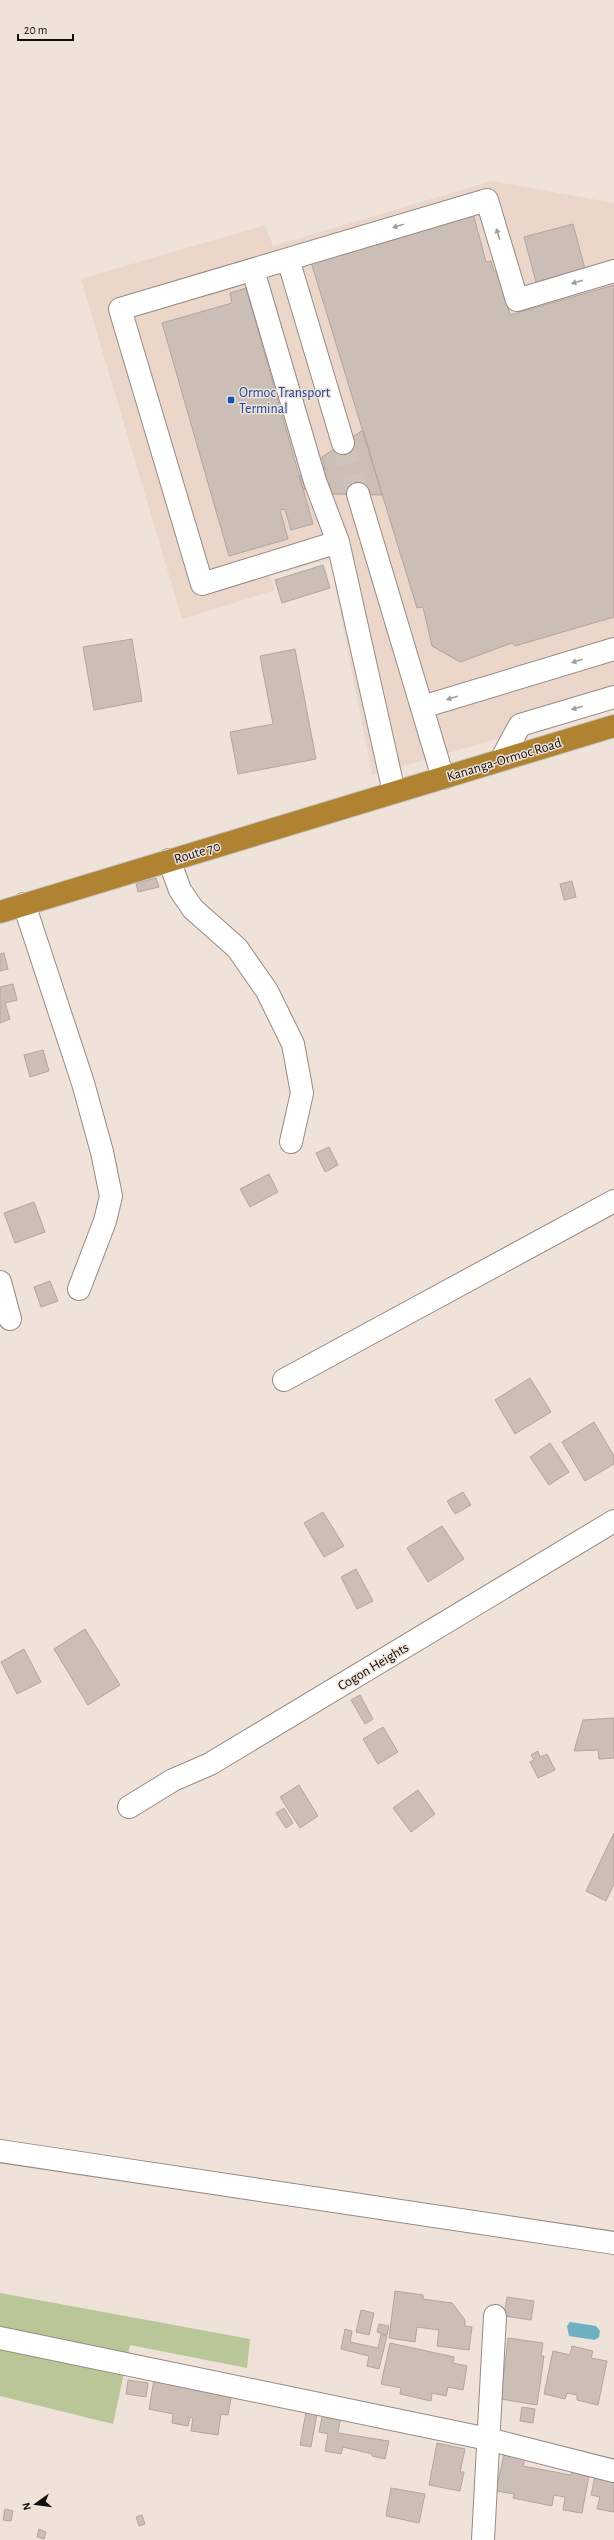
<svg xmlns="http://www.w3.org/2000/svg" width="614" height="2540" font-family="'Alegreya Sans',sans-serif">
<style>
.built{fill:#ebd6ca}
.green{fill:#b9c697}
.water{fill:#6eb0c2}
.building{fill:#cbbeb6;stroke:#b2a59e}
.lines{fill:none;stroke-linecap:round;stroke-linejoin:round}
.minor-tunnel{stroke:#cec2ba;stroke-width:22;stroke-dasharray:22 11;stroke-linecap:butt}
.minor-casing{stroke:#978a83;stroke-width:24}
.highway-casing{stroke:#c6c5c4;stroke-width:24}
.minor{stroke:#fff;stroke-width:22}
.highway{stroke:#af8332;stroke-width:22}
.oneway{fill:#a09e9d}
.transit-dot{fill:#1a4fb4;stroke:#efe2d9;stroke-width:1.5}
.labels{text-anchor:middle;stroke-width:3;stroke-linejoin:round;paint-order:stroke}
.transit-label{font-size:14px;fill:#164399;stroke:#efe2d9;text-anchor:start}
.street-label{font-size:14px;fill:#110d0a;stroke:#efe2d9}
</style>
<rect width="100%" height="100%" fill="#efe2d9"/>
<path class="built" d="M492 181 614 203V705L372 775 330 559 270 576 275 590 182 619 81 279 265 225 273 246Z"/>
<path class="green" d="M0 2293 250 2339 247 2368 130 2345 113 2424 0 2396Z"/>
<path class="water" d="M570 2322 596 2326 600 2331 599 2337 595 2340 569 2336 567 2326Z"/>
<path class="building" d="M473 213 486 262 491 261 494 271 497 270 510 315 614 285V617L515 646 512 643 460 662 432 646 423 607 417 608 311 262Z
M573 224 585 269 536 282 524 237Z
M246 288 313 524 291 530 285 509 280 510 288 539 229 556 162 323 232 303 230 293Z
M363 430 382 495 332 494 329 483 303 490 299 476 325 469 322 457Z
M323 565 330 588 282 603 275 580Z
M132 639 142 701 94 710 83 647Z
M295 649 316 759 238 774 230 732 273 724 260 656Z
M156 878 159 887 138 892 136 883Z
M572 881 576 897 564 900 560 884Z
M4 953 8 969 0 971V954Z
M13 984 17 1000 5 1003 10 1019 0 1023V987Z
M43 1050 49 1071 30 1077 24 1055Z
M329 1147 338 1165 325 1172 316 1153Z
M269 1174 278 1192 250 1207 240 1189Z
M34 1202 45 1232 15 1243 4 1213Z
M50 1281 58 1301 41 1307 34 1287Z
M530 1378 551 1412 515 1434 495 1400Z
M594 1422 614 1456V1464L585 1481 562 1442Z
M550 1443 569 1472 549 1485 530 1457Z
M463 1492 471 1505 455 1514 447 1501Z
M323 1512 344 1546 324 1557 304 1523Z
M442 1526 464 1559 428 1582 407 1548Z
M356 1569 373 1601 357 1609 341 1577Z
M85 1629 120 1685 88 1705 54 1649Z
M24 1649 41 1682 17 1694 1 1662Z
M360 1695 373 1719 365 1724 351 1700Z
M614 1718V1758L599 1759 598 1750 574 1751 583 1720Z
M383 1727 398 1752 378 1764 363 1739Z
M538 1751 540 1757 547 1754 555 1770 538 1778 530 1762 534 1760 531 1755Z
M299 1785 318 1816 300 1828 280 1797Z
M418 1790 435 1814 411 1832 393 1808Z
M284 1808 293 1823 286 1828 276 1813Z
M614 1833V1884L606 1901 586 1891Z
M395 2291 423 2295V2299L452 2303 465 2320V2326L472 2327 469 2350 437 2346 439 2330 417 2327 415 2342 389 2338Z
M507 2297 534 2301 531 2320 504 2316Z
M361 2310 374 2313 369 2335 356 2332Z
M379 2324 389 2326 387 2335 377 2332Z
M345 2329 352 2331 350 2342 378 2348 381 2334 387 2336 379 2369 367 2366 369 2356 341 2349Z
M508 2338 543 2343 541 2356H544L537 2405 501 2399Z
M390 2343 454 2357 453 2363 467 2366 463 2390 448 2387 446 2396 432 2393 431 2401 400 2394 401 2388 381 2384Z
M572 2346 593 2351 591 2358 607 2361 598 2405 577 2400V2395L567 2393 565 2399 544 2394 553 2351 570 2355Z
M154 2379 233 2387 228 2415 221 2414 218 2435 191 2431 193 2418 190 2417 188 2426 172 2423 173 2414 149 2409Z
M128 2380 148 2383 146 2397 126 2394Z
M522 2407 535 2409 533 2423 520 2421Z
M306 2412 317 2414 311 2447 300 2445Z
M323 2413 341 2416 338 2433 389 2441 385 2459 372 2456V2454L343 2447 341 2454 325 2451 328 2434 319 2432Z
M437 2443 465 2449 460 2472H464L460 2491 429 2485Z
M504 2454 525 2458 523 2466 571 2475 573 2467 590 2470 582 2513 563 2510 565 2497 554 2495 552 2506 513 2498 514 2494 496 2491Z
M595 2476 614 2479V2512L597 2509 600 2497 591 2495Z
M391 2488 425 2494 419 2523 386 2516Z
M5 2509 13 2511 11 2521 3 2520Z
M142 2515 145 2524 139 2526 136 2517Z
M39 2529 46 2532 44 2539 37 2537Z"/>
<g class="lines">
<path class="minor-tunnel" d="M343 443 358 494"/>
<defs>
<path id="minor" d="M288 259 343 443
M253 270 315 481 338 542 394 792
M358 494 443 778
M338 542 202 584 120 309 487 200 517 300 614 271
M422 707 614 649
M501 760 520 725 614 697
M169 860 180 890 193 909 237 948 267 991 293 1044 302 1093 291 1142
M24 904 83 1083 102 1152 111 1196 105 1221 79 1289
M0 1282 10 1319
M284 1380 614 1201
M129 1807 173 1780 210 1764 614 1521
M0 2151 614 2243
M0 2338 488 2439 614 2471
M483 2540 495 2316"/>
<path id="highway" d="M0 912 614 726"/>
</defs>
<use href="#minor" class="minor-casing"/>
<use href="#highway" class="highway-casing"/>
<use href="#minor" class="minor"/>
<use href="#highway" class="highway"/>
</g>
<defs><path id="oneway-solid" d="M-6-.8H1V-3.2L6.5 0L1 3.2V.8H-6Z"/></defs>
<g class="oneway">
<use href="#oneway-solid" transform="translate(398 226) rotate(163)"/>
<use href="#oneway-solid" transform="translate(498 234) rotate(-107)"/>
<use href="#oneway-solid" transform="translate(577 282) rotate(163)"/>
<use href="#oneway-solid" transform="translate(577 661) rotate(163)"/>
<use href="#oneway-solid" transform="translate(452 698) rotate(163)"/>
<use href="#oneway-solid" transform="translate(577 708) rotate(164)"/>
</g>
<rect class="transit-dot" x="227" y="396" width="8" height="8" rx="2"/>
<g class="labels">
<g class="transit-label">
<text x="239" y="397">Ormoc Transport<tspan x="239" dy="16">Terminal</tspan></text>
</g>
<g class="street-label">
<text transform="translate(504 759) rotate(-17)" y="5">Kananga-Ormoc Road</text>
<text transform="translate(197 852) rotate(-17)" y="5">Route 70</text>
<text transform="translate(373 1666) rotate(-31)" y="5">Cogon Heights</text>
</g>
</g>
<g transform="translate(36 2504) rotate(256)" stroke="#efe2d9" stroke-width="3" paint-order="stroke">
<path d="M0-3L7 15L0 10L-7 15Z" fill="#110d0a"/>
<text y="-6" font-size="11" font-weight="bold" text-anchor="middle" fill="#110d0a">N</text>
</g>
<path d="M18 34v6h55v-6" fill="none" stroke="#110d0a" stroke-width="2"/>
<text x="24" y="34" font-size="12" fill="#110d0a" stroke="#efe2d9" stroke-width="3" paint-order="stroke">20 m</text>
</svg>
